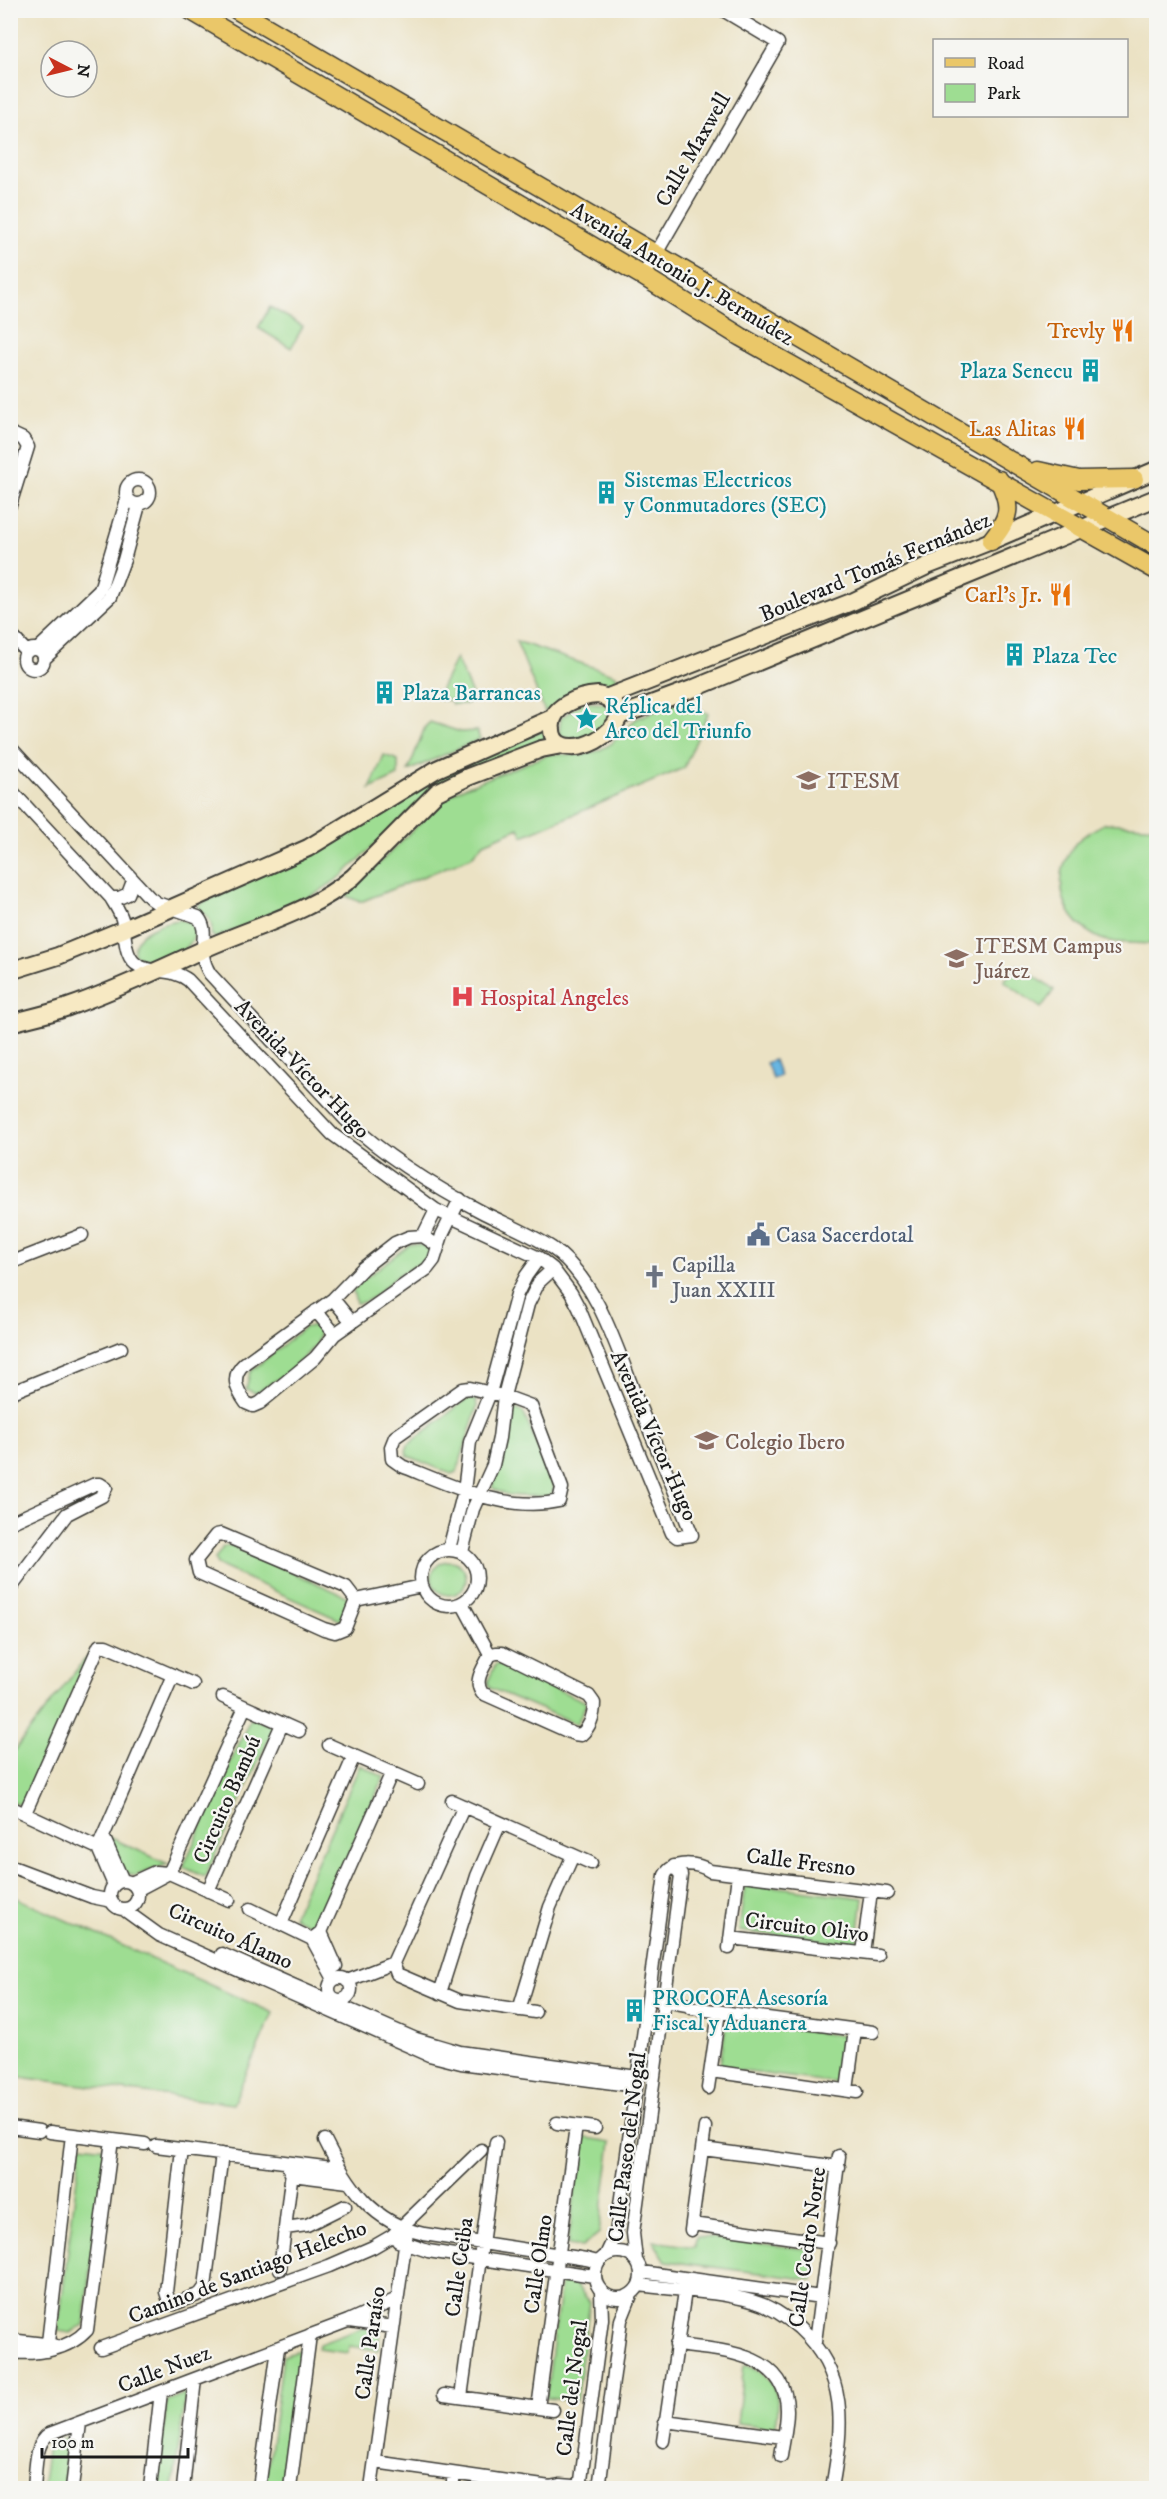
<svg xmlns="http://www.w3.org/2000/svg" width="1167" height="2499" font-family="'IM FELL DW Pica',serif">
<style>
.green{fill:#9edd92;stroke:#5d7c57;stroke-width:1.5}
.water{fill:#68b6e2;stroke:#42697f;stroke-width:1.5}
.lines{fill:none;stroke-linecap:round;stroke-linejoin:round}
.minor-casing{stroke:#3b3a35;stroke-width:15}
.secondary-casing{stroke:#3b3a35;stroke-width:20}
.primary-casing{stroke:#3b3a35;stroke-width:21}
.minor{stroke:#fff;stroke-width:12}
.secondary{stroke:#f7e9c3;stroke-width:16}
.primary{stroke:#eac769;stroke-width:18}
.labels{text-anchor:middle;stroke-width:4.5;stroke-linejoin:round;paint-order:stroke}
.street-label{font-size:22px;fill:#1c1c1c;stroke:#f6f6f2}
.food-label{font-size:22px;fill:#c56008;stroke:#f6f6f2;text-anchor:end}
.culture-label{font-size:22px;fill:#0d838f;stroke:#f6f6f2;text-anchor:start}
.education-label{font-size:22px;fill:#785e54;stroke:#f6f6f2;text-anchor:start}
.health-label{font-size:22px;fill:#be3a42;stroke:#f6f6f2;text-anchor:start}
.service-label{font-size:22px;fill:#4e5e75;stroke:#f6f6f2;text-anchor:start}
.worship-label{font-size:22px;fill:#5b616d;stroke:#f6f6f2;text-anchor:start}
</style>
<rect width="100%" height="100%" fill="#f6f6f2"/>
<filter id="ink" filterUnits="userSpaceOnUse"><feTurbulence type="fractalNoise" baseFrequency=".0167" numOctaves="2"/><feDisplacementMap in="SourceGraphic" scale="12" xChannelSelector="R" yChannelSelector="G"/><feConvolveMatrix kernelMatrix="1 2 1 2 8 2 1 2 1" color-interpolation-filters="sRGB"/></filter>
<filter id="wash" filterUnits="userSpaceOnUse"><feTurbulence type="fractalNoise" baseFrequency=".008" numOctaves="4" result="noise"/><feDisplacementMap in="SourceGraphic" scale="24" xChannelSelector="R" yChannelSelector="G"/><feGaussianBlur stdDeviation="1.35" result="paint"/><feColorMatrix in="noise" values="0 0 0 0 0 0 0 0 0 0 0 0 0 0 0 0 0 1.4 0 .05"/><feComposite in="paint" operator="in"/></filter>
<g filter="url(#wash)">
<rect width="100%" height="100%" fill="#ebe2c4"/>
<path class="green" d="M270 307 303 326 291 348 258 328Z
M516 641 616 675 617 680C605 688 593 684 580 688 565 693 558 705 545 712Z
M456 658 474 699 466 704H452L450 700H440L438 695Z
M687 700 708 714 684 768 523 836 519 828 484 843 471 857 363 901H358L346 896 445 798 458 790 550 754 583 755 598 751 611 744 636 719 663 707Z
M583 702 606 704C607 708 611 713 610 717 610 734 570 746 559 734L561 718Z
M430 722 461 732 477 731 480 739 408 771 425 727Z
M545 729 547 739 447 781 432 790 343 875 317 893 216 938 211 935C214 924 208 914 198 909V905L428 781Z
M384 755 398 760V776L370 789Z
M1105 823 1156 827V944C1142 943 1113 944 1101 939 1062 921 1049 880 1075 844 1081 835 1096 829 1105 823Z
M180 920 188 922 195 927C197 953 152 972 134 953 133 931 162 922 180 920Z
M1018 965 1054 990 1041 1008 1004 981Z
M410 1244 422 1245 430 1250 429 1258C419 1265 408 1268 399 1275 384 1284 375 1303 356 1303L353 1291 359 1283Z
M316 1326 320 1331 316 1344 310 1351 289 1372 256 1393 246 1389 250 1372 305 1327Z
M468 1398 476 1400 477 1407 457 1472 451 1474 408 1456 406 1451 408 1445Z
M515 1409 523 1412 554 1485 553 1492 549 1496C532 1496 505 1499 492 1487L502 1453 508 1414Z
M231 1545 350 1598 351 1602 342 1621 217 1565 215 1559 223 1547Z
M432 1578a17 17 0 1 1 34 0a17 17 0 1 1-34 0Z
M92 1650 22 1806 11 1801 10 1756Z
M500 1664 584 1701 586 1704 577 1724 490 1688 488 1682 495 1665Z
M251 1717 274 1727 205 1877 183 1867Z
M360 1765 384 1777 315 1928 293 1917Z
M109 1837 168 1864 135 1876 124 1873Z
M745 1883 863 1898 857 1945 739 1931Z
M14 1897 273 2013 233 2104 11 2076 10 1906Z
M732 2021 843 2036 846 2039 841 2080 838 2083 725 2069 720 2065 726 2024Z
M582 2137 611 2142 599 2233 582 2247 568 2245Z
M81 2145 106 2148 84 2325 70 2333 58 2331Z
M696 2236 815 2250 813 2280 666 2261 653 2241 695 2247Z
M561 2283 575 2284 590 2302 576 2401 546 2398Z
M362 2328 380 2331 378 2350 349 2346 348 2353 318 2349 319 2344Z
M303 2349 284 2488H265L283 2356Z
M744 2365C775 2373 783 2400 775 2428L737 2423Z
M186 2393 173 2488H156L167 2401Z
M69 2436 63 2488H42L48 2445Z"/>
<path class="water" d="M774 1060 780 1076 773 1079 766 1063Z"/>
</g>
<g filter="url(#ink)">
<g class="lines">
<defs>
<path id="minor" d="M643 276 778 43 723 10
M10 433 23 439 28 447 10 505
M126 492a12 12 0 1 1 24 0a12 12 0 1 1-24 0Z
M10 634 27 652
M38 649 100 590 127 499
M24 659a10 10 0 1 1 20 0a10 10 0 1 1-20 0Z
M44 659 110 597 124 560 139 505
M10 747 150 898 157 903 198 917C212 934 194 949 210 974L345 1119C386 1157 434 1187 484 1213 506 1224 531 1234 552 1248 598 1279 619 1355 639 1405 657 1448 675 1491 692 1535L677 1537 672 1533 579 1308 571 1293 553 1269 539 1258 436 1210 332 1134 188 980C172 968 155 974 139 966 123 958 126 934 122 919 120 912 115 905 111 898L10 789
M111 898H119L128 894 133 881
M423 1236 436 1210
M438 1246 423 1236 409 1237 395 1243 363 1268 333 1299 245 1363C230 1376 236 1389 246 1403L253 1406 260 1403 315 1358 335 1334 427 1269 434 1260 442 1235 460 1199
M10 1263 82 1235
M333 1299 351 1321
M316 1311 335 1334
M470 1388 504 1396 531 1406 562 1488 559 1501C506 1513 450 1485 402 1466L392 1459 391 1447 395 1437 463 1389Z
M10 1393 121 1348
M10 1523 95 1484H100L106 1488 102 1496 67 1514 10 1589
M221 1534 346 1587 356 1600 345 1628 335 1632 324 1629 199 1573 196 1560 216 1535Z
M449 1549 464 1491 470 1442 490 1393 517 1294 526 1276 539 1258
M421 1578a28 28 0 1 1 56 0a28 28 0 1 1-56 0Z
M462 1552 473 1509 493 1465 499 1438 504 1396 528 1304 539 1282 553 1269
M356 1600 422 1586
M462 1603 490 1655
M496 1653H502L589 1696 594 1703C594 1715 590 1727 581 1735L574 1734 482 1693C473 1680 484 1668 490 1655Z
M223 1697 299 1731
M329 1745 418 1784
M452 1801 591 1863
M464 1806 393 1963 397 1974 460 2001 535 2012
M10 1807 98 1848 114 1885
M25 1813 99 1646H106L193 1684
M103 1836 123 1881
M98 1848 173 1675
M10 1866 92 1897 112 1901
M110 1895a14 14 0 1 1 28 0a14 14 0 1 1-28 0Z
M131 1883 155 1872 169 1873 229 1900
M137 1890 169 1873 245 1707
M208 1891 282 1724
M123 1909 159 1935 429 2055 461 2063 636 2086
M250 1909 312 1939 334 1979
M281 1924 354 1756
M321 1932 336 1966
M730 1938 878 1955
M312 1939 321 1932 392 1772
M729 1948 738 1875
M863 1953 871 1891
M222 1954 416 2039 460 2052 637 2077
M329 1989a11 11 0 1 1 22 0a11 11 0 1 1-22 0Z
M347 1981 393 1963
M440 1993 477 1876 500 1823
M659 2000 687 2005 692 2008 873 2032
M519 2010 550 1907 573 1855
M711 2071 857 2092
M708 2088 719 2012
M847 2090 855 2030
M557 2123 595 2128
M10 2127 39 2131
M50 2132 145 2144
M325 2140C347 2185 372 2223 424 2234L586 2259 598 2262
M156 2146 340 2169
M182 2149 166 2292 170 2304H174L200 2294 205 2287 222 2154
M703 2149 839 2167
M289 2169 292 2175 348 2182
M692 2224 829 2243
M285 2228 307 2225 345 2206
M691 2230 705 2127
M398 2241 428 2251 594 2276
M595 2275a23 23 0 1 1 46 0a23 23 0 1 1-46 0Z
M606 2255 616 2234 665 1875C673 1860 698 1863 710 1871L887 1893
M636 2260 633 2233 681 1875 674 1866
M280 2269 293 2163
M641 2272 821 2297
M639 2285C676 2290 716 2291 752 2301 770 2306 785 2316 799 2328 849 2374 843 2427 832 2488
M349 2321 393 2327
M10 2340 53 2345
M815 2342 839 2156
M676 2345C718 2350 788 2352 787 2411 787 2426 783 2441 781 2456
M101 2348 329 2266 373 2247 392 2236 481 2150
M47 2351 72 2135
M10 2352C36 2355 69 2350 87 2330L112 2140
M444 2395 553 2410
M461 2397 496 2142
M538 2408 576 2126
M665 2421 783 2437
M663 2441 685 2291
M375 2462 550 2487 561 2485 598 2488
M34 2488C36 2472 34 2443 49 2434L348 2321 397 2299
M72 2488 80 2423
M150 2488 161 2392
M183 2488 195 2379
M259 2488 278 2348
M290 2488 310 2335
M371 2488 407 2231
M452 2488 454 2474
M580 2488 602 2319 601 2292
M599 2488 621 2320 631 2295"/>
<path id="secondary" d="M598 695C611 698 616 703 619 716 613 735 582 753 561 745 556 742 552 736 552 730 548 706 580 696 598 695Z
M608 697 854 601 927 566 991 541 1156 470
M619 716 692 689 1156 498
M10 971 58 956 124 929 308 848 437 769 552 718
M10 1023C29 1018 49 1014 68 1007 114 991 158 970 202 950 254 926 309 914 353 877L437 792 468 777 541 749 562 745"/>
<path id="primary" d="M190 10 643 276 741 337 1156 570
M237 10 1156 546
M1038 471 1079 480 1134 479
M991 541C1009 518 1013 508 999 480"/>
</defs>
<use href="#minor" class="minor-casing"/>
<use href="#secondary" class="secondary-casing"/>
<use href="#primary" class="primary-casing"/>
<use href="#minor" class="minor"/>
<use href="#secondary" class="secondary"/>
<use href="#primary" class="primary"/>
</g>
</g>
<defs>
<symbol id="restaurant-bare" viewBox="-9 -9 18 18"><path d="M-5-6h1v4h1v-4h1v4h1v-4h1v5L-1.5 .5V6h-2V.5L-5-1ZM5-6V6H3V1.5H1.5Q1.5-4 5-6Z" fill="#e8710a" stroke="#f6f6f2" stroke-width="2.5" paint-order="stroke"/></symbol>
<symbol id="building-bare" viewBox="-9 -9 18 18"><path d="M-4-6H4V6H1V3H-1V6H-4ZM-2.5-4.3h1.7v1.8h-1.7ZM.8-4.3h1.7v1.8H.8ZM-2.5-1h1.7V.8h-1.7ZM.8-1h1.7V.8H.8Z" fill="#0f9aa8" stroke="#f6f6f2" stroke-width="2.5" paint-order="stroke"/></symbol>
<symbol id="sight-bare" viewBox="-9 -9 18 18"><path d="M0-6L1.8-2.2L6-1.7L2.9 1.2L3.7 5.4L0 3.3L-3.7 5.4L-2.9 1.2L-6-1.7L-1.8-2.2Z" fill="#0f9aa8" stroke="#f6f6f2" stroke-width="2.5" paint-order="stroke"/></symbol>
<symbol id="school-bare" viewBox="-9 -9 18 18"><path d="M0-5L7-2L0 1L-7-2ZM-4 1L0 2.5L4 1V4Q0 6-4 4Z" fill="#8d6e63" stroke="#f6f6f2" stroke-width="2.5" paint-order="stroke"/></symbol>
<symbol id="university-bare" viewBox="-9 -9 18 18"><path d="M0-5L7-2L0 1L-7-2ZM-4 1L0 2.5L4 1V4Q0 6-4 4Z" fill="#8d6e63" stroke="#f6f6f2" stroke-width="2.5" paint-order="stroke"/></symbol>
<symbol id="hospital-bare" viewBox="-9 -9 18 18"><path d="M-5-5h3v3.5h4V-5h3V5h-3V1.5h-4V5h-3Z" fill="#e0444e" stroke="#f6f6f2" stroke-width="2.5" paint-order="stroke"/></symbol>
<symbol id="civic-bare" viewBox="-9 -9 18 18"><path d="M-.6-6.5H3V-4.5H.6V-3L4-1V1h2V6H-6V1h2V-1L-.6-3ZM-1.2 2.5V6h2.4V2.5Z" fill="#5c6f8a" stroke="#f6f6f2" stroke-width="2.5" paint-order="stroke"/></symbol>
<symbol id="church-bare" viewBox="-9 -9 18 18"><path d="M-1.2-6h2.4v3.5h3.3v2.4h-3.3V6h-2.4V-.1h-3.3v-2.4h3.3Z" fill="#6b7280" stroke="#f6f6f2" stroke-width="2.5" paint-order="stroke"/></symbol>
</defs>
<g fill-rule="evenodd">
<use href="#restaurant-bare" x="1106" y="314" width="33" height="33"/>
<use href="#building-bare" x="1074" y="354" width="33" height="33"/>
<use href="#restaurant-bare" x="1058" y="412" width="33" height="33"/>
<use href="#building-bare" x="590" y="476" width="33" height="33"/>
<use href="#restaurant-bare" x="1044" y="578" width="33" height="33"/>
<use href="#building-bare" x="998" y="638" width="33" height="33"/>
<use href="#building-bare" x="368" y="676" width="33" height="33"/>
<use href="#sight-bare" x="570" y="702" width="33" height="33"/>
<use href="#school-bare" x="792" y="764" width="33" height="33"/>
<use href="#university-bare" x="940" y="942" width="33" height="33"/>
<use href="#hospital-bare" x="446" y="980" width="33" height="33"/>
<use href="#civic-bare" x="742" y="1218" width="33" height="33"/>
<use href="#church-bare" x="638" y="1260" width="33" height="33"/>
<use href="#school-bare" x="690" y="1424" width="33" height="33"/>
<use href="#building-bare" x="618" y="1994" width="33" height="33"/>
</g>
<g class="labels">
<g class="street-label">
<text transform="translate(692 149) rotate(-60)" y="8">Calle Maxwell</text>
<text transform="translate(683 273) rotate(31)" y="8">Avenida Antonio J. Bermúdez</text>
<text transform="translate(875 566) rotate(-23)" y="8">Boulevard Tomás Fernández</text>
<text transform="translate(303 1068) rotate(46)" y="8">Avenida Víctor Hugo</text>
<text transform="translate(655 1435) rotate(66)" y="8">Avenida Víctor Hugo</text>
<text transform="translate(226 1799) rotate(-66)" y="8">Circuito Bambú</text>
<text transform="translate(801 1861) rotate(7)" y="8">Calle Fresno</text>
<text transform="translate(807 1926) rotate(7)" y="8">Circuito Olivo</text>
<text transform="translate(231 1935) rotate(24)" y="8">Circuito Álamo</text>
<text transform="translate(626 2147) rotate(-83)" y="8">Calle Paseo del Nogal</text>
<text transform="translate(806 2247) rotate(-82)" y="8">Calle Cedro Norte</text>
<text transform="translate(537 2264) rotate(-82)" y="8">Calle Olmo</text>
<text transform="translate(458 2267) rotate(-82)" y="8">Calle Ceiba</text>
<text transform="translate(247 2271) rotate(-21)" y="8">Camino de Santiago Helecho</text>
<text transform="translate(369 2343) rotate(-82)" y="8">Calle Paraíso</text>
<text transform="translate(164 2368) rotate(-21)" y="8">Calle Nuez</text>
<text transform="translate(571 2388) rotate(-83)" y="8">Calle del Nogal</text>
</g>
<g class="food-label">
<text x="1105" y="338">Trevly</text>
<text x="1056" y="436">Las Alitas</text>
<text x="1042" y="602">Carl's Jr.</text>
</g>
<g class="culture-label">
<text x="1073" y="378" text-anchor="end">Plaza Senecu</text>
<text x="624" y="487">Sistemas Electricos<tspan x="624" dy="25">y Conmutadores (SEC)</tspan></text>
<text x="1032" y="663">Plaza Tec</text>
<text x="402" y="700">Plaza Barrancas</text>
<text x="605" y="713">Réplica del<tspan x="605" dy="25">Arco del Triunfo</tspan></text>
<text x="652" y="2005">PROCOFA Asesoría<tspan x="652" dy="25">Fiscal y Aduanera</tspan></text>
</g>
<g class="education-label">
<text x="827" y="788">ITESM</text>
<text x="975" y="953">ITESM Campus<tspan x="975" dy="25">Juárez</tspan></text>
<text x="725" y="1449">Colegio Ibero</text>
</g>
<g class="health-label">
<text x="480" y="1005">Hospital Angeles</text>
</g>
<g class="service-label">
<text x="776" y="1242">Casa Sacerdotal</text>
</g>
<g class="worship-label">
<text x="672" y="1272">Capilla<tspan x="672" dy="25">Juan XXIII</tspan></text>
</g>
</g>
<rect width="1167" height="2499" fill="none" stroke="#f6f6f2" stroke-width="36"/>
<rect x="933" y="39" width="195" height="78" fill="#f6f6f2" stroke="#9f9f9c" stroke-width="1.5"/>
<rect x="945" y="58" width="30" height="9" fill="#eac769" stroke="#9f9f9c" stroke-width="1.5"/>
<text x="987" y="69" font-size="18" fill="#1c1c1c">Road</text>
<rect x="945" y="84" width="30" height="18" fill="#9edd92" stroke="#9f9f9c" stroke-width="1.5"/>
<text x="987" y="99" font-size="18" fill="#1c1c1c">Park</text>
<g transform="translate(69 69) rotate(97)"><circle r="28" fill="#f6f6f2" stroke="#9f9f9c" stroke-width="1.5"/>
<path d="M0-4.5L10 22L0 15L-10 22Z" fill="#c8321e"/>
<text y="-9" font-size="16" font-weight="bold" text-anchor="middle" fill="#1c1c1c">N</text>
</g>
<path d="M42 2448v9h146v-9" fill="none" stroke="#1c1c1c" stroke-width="3"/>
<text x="51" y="2448" font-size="18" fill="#1c1c1c" stroke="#f6f6f2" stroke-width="4.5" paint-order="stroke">100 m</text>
</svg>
